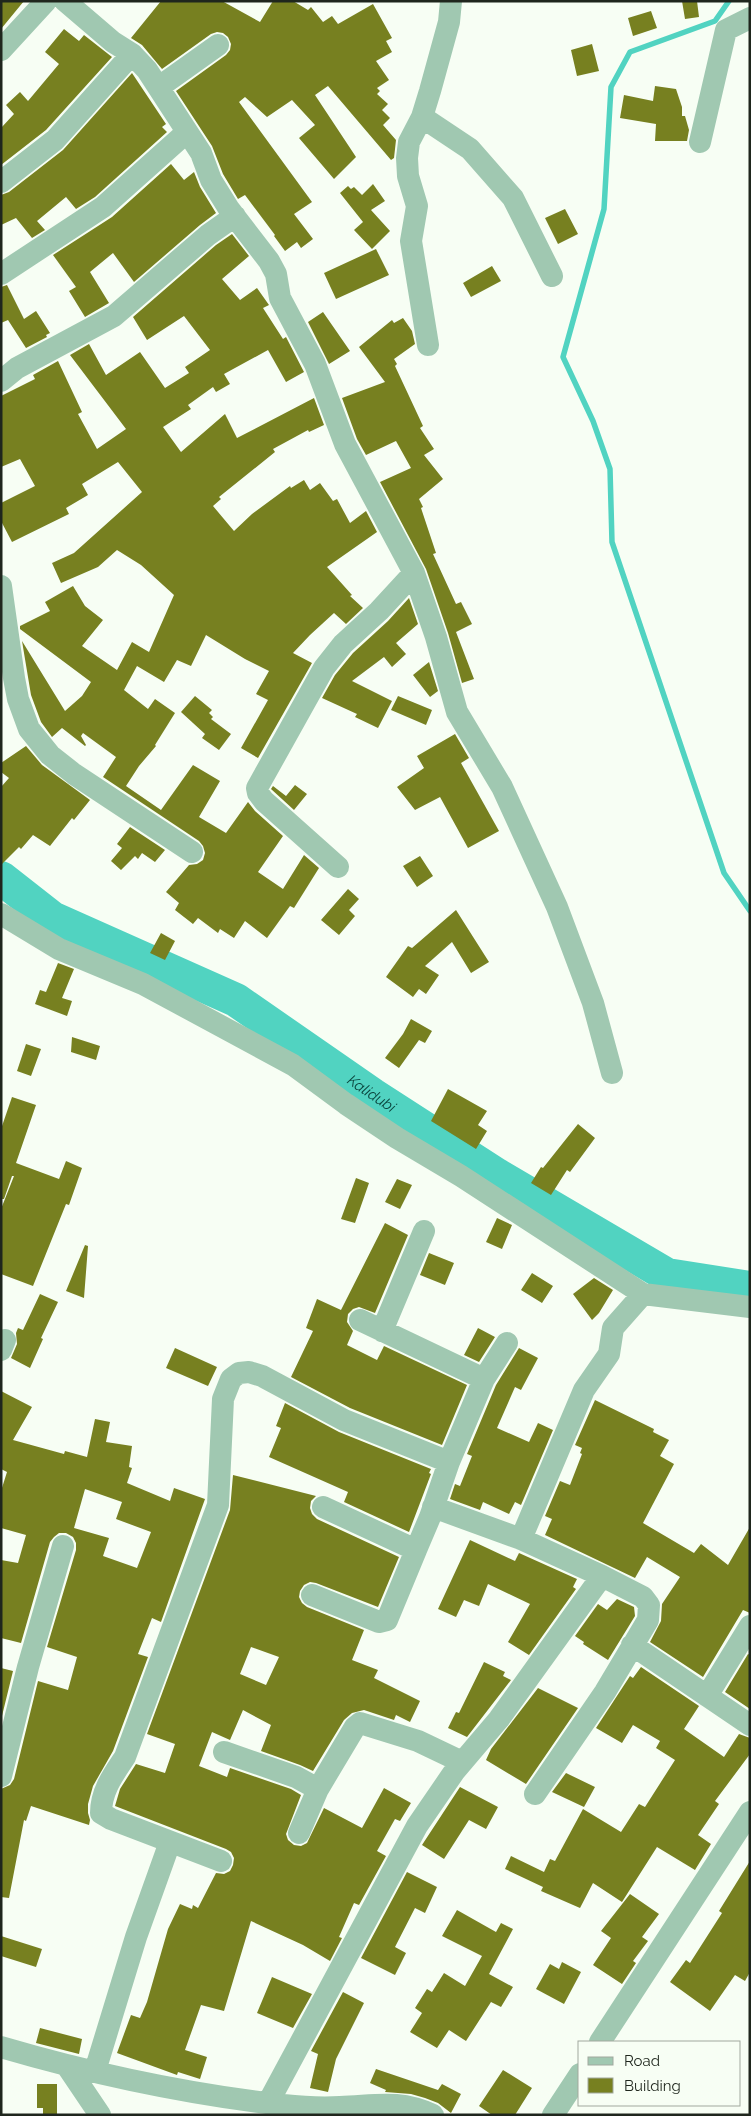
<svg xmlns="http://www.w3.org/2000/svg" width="751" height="2116" font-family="Raleway,sans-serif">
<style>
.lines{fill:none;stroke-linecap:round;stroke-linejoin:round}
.stream{stroke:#51d3c1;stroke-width:5.5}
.river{stroke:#51d3c1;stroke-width:34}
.building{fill:#778020;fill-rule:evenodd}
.street{stroke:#a0c8b1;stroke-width:22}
.labels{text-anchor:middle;stroke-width:4;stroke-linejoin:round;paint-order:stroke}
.water-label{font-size:15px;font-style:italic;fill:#0b463f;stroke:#f7fef4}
</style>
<rect width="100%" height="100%" fill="#f7fef4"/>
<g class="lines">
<path class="stream" d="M729 1 715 21 630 52 611 87 604 209 563 357 593 421 610 469 612 542 724 873 750 911"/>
<path class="river" id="s1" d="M1 878 52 918 236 1000 373 1095 497 1175 667 1275 750 1288"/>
</g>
<path class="building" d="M1 1H24L1 29Z
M161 1H222L260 22 273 1H293L308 10 311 7 323 22 332 16 338 24 373 4 392 38 386 41 392 52 376 61 389 80 377 88 380 91 377 94 388 104 382 110 390 118 383 125 396 140 394 158 391 160 328 86 315 95 356 157 334 179 299 138 315 125 292 100 267 117 245 97 239 102 312 202 294 214 313 239 301 248 297 242 285 251 274 236 275 235 245 195 238 199 223 174 212 146 176 91 226 55 230 50 231 44 228 37 223 33 217 32 211 34 162 69 142 45 131 38Z
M682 1H697L699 17 685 19Z
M651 11 657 28 633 36 628 18Z
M64 29 79 41 84 35 112 57 46 130 1 165V128L14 114 6 105 20 92 28 101 59 64 45 52Z
M592 44 599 71 577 76 571 50Z
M132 73 166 124 162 127 167 132 95 197 76 209 66 197 37 221 45 230 32 238 16 218 1 225V195L9 192 63 150Z
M655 86 676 89 682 107V116H685L689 130 687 141H655L656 124 620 118 624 95 653 101Z
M171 164 184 180 194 172 200 187 216 213 200 225 134 282 113 253 90 272 109 303 85 317 69 291 76 287 53 255 112 217Z
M373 184 385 201 371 210 390 231 372 249 354 230 363 222 340 193 348 186 351 189 354 187 362 195Z
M565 209 578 234 558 244 545 218Z
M232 234 249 256 222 279 240 300 257 288 269 305 263 308 283 339 286 337 304 372 286 382 268 350 224 374 230 384 216 392 213 387 188 405 191 409 163 427 181 452 225 414 237 438 314 398 324 425 309 432 308 430 273 449 275 452 219 497 221 499 213 506 234 531 252 514 290 486 291 488 304 480 310 490 320 483 333 501 337 499 350 523 366 511 377 532 327 567 352 595 350 596 363 608 346 624 334 613 310 635 293 653 312 663 258 758 241 748 268 700 256 694 269 671 245 659 206 635 191 666 177 660 164 682 137 666 124 690 148 709 155 699 175 713 155 745 156 746 139 766 126 786 161 810 193 765 220 781 199 817 226 833 248 802 255 811 283 836 258 872 283 889 304 855 319 868 294 908 290 906 267 938 245 921 234 938 220 929 218 933 198 918 193 924 175 910 179 903 166 892 189 865 197 864 203 860 205 853 203 846 199 841 103 777 116 757 83 733 81 736 86 745 85 746 62 728 52 737 41 722 31 695 22 641 65 711 82 696 91 682 20 629V626L50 611 45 602 73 586 85 606 103 620 82 646 117 670 132 642 149 652 174 595 141 565 117 550 98 567 61 583 52 563 74 553 142 492 118 462 82 484 88 495 66 508 69 514 12 542 1 521V503L35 486 20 459 1 467V396L35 379 33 375 58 361 82 412 78 414 97 449 126 429 70 355 89 344 106 375 140 352 165 388 189 373 185 367 210 350 184 316 147 340 133 317 216 245Z
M376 249 389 275 336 299 324 273Z
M492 266 501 281 471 297 463 283Z
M7 285 24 319 36 311 50 333 46 335 47 337 26 348 8 320 1 323V287Z
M323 312 350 351 329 364 308 322Z
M403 318 412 331 415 344 394 359 397 364 395 366 423 426 420 428 434 449 424 455 443 479 419 499 423 507 421 508 436 553 433 554 456 604 461 602 472 624 456 632 474 679 462 683 448 633 426 569 380 482 411 468 396 441 366 455 357 439 342 398 385 382 359 347 392 320 394 323Z
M409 598 418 624 396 643 406 654 392 667 384 657 352 681 392 701 378 728 355 717 357 714 322 698 335 675 353 653 388 621Z
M429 662 438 691 430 697 413 675Z
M195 696 212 710 209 713 213 717 211 719 231 734 219 750 202 738 205 734 181 712Z
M398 696 432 710 426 725 391 710Z
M455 734 469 758 461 763 499 831 468 848 440 797 415 810 397 787 424 768 417 756Z
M26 746 42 765 90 800 74 820 72 818 50 846 33 835 21 849 19 847 1 865V787L9 778 1 772V763Z
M295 785 307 794 294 810 271 789 273 786 286 796Z
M130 827 165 850 155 862 142 853 138 859 135 856 121 870 111 861 122 848 117 844Z
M420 856 433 876 417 887 403 866Z
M348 889 359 899 349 910 355 916 339 935 321 920Z
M456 910 489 962 471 973 452 942 425 966 439 975 426 994 419 989 413 997 386 977 408 946 412 948Z
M161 933 175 941 165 960 150 953Z
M58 963 74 969 62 998 72 1001 67 1016 35 1004 40 990 46 992Z
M411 1019 432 1031 425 1043 419 1040 399 1068 385 1058 403 1034Z
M72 1037 100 1046 96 1060 71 1052Z
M26 1044 41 1049 31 1076 17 1071Z
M448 1089 487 1111 478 1125 487 1131 476 1149 431 1121Z
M12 1097 36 1105 16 1163 59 1179 66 1161 82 1168 69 1205 66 1204 33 1286 1 1274V1209L14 1176H12L4 1199H1V1129Z
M578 1124 595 1138 570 1172 567 1170 551 1195 531 1183 541 1167 543 1168Z
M356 1178 369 1183 355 1223 341 1219Z
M397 1179 412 1185 400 1209 385 1202Z
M497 1218 512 1225 502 1249 486 1242Z
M385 1223 408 1235 375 1313 359 1307 353 1309 348 1314 347 1322 353 1331 347 1345 377 1360 384 1346 467 1385 442 1445 350 1408 291 1377 313 1331 306 1328 317 1299 341 1310Z
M85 1245 88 1246 84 1298 66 1291Z
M429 1253 454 1263 445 1285 420 1275Z
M532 1273 553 1286 542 1303 521 1290Z
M594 1278 613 1290 599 1313 592 1320 573 1294Z
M40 1294 58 1302 41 1338 43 1339 30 1368 11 1358 17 1344 16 1333 18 1328 23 1330Z
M478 1328 495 1337 479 1362 464 1355Z
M175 1348 217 1367 208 1386 166 1368Z
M519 1348 538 1358 521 1390 515 1387 497 1428 529 1442 538 1423 553 1430 521 1505 515 1502 509 1514 483 1502 480 1510 450 1499 455 1484 460 1486 472 1456 467 1454 496 1385Z
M1 1391 32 1407 13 1440 64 1454 65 1451 87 1457 95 1419 110 1422 106 1442 132 1446 129 1467 132 1468 127 1483 170 1501 174 1488 205 1499 161 1622 152 1618 138 1654 148 1657 113 1751 93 1786 88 1804V1813L90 1820 89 1825 31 1806 26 1821 24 1820 9 1898 1 1897V1789L10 1785 14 1779 38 1681 68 1690 77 1657 47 1647 76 1550V1543L73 1537 66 1533H59L54 1537 50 1542 21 1643 1 1638V1560L18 1563 26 1535 1 1528V1491L7 1472 1 1469ZM85 1489 122 1502 116 1519 151 1532 137 1568 103 1556 109 1538 74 1528Z
M595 1400 654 1429 653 1432 669 1440 660 1456 674 1464 643 1523 694 1553 701 1544 728 1565 750 1527V1613L743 1610 703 1677 650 1642 661 1621 662 1604 680 1577 647 1557 635 1578 545 1535 552 1519 545 1516 560 1481 570 1485 582 1454 580 1453 582 1448 575 1445Z
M285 1403 339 1432 431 1469 429 1473 431 1474 409 1532 344 1502 348 1492 269 1457 281 1428 276 1426Z
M233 1475 316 1496 311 1501 310 1508 312 1514 317 1519 399 1557 378 1607 316 1583 310 1582 304 1585 300 1591 299 1597 302 1603 307 1607 364 1630 352 1660 378 1670 374 1678 420 1701 410 1722 396 1715 394 1720 364 1710 352 1713 344 1720 313 1771 300 1765 261 1751 271 1725 243 1710 230 1740 212 1732 199 1766 227 1777 230 1768 291 1789 301 1795 286 1834 288 1840 294 1845 301 1846 307 1843 324 1808 362 1828 384 1788 411 1803 400 1821 395 1819 377 1851 386 1856 359 1905 354 1903 339 1937 342 1938 330 1961 303 1945 251 1921 224 2011 201 2005 185 2050 207 2057 200 2079 178 2072 177 2075 117 2053 131 2015 140 2018 147 2002 168 1929 180 1904 192 1909 193 1905 198 1908 216 1873 224 1874 230 1871 233 1865 234 1858 231 1852 226 1849 115 1806 120 1789 136 1764 165 1773 175 1744 147 1734 230 1510ZM251 1647 279 1657 266 1685 240 1674Z
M470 1540 515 1561 519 1553 577 1579 573 1587 576 1589 529 1655 508 1642 530 1604 488 1584 479 1606 464 1600 456 1617 438 1609Z
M617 1599 634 1607 635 1616 608 1660 583 1644 584 1642 575 1636 598 1604 607 1610Z
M748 1654 750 1655V1709L725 1692Z
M484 1662 505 1672 503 1676 511 1680 467 1737 448 1728 456 1712 459 1713Z
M641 1667 699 1706 684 1729 724 1757 739 1734 750 1738V1754L715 1801 719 1804 698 1835 711 1844 695 1870 657 1847 622 1902 593 1883 580 1908 541 1891 543 1887 505 1869 511 1856 544 1872 550 1859 555 1861 583 1809 621 1832 639 1804 645 1807 675 1760 656 1748 660 1741 633 1725 622 1743 596 1728 630 1676 633 1678Z
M1 1668 13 1671 1 1720Z
M538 1688 578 1708 526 1784 486 1760 491 1749Z
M566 1773 595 1787 584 1807 552 1792Z
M460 1787 498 1807 486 1829 469 1820 444 1859 422 1845Z
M750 1861V1972L745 1981 735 1975 710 2011 670 1982 686 1960 690 1963 722 1913 719 1911Z
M407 1872 437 1887 425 1913 415 1908 395 1947 406 1953 395 1975 361 1958Z
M630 1894 659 1914 642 1937 648 1941 633 1961 636 1963 622 1984 593 1965 611 1938 601 1931Z
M457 1910 496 1932 501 1923 513 1929 489 1974 513 1987 501 2007 491 2002 466 2041 449 2030 437 2048 410 2032 422 2013 415 2008 427 1989 432 1992 444 1973 465 1986 482 1956 442 1936Z
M1 1936 42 1949 36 1967 1 1956Z
M562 1962 581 1972 564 2004 536 1989 550 1964 559 1969Z
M272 1977 312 1994 293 2028 257 2013Z
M343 1992 364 2003 336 2059 328 2092 310 2088 318 2054 311 2051Z
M40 2028 82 2039 79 2054 36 2043Z
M376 2069 438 2090 442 2084 461 2094 451 2113 438 2103 425 2098 411 2094 385 2092 386 2090 370 2083Z
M503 2070 532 2088 515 2115H492L479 2106Z
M37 2084H57V2115H43V2108H37Z"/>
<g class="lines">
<path class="street" d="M65 1 113 42 132 54 147 70 201 153 211 180 229 209 269 261 276 274 280 298 315 364 345 444 414 573 436 637 457 712 502 787 557 907 593 1003 612 1073
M1 50 46 1
M159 87 218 45
M422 117 470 149 513 198 552 276
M700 142 726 30 750 18
M1 182 55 140 132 54
M1 274 103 207 187 132
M428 345 411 241 417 206 408 176 407 158 409 142 422 117 430 91 449 22 451 1
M1 381 17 368 114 316 208 235 235 216
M1 586 14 678 18 699 29 729 50 755 74 774 192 852
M338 867 264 801 258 793 257 788 324 668 343 644 379 611 414 573
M1 914 59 949 143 984 293 1065 346 1104 397 1138 461 1176 643 1294 750 1307
M360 1320 484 1379
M382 1331 424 1231
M1 1350 5 1340
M449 1462 484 1379 507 1343
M433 1507 521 1539 602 1576 643 1597 649 1605 648 1620 605 1692 535 1794
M521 1539 584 1390 609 1354 613 1328 643 1294
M312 1595 379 1622 387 1620 416 1550
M632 1645 750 1725
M707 1696 750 1626
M224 1752 296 1777 318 1789
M1 1776 28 1667 63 1546
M299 1833 318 1789 355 1727 360 1723 418 1741 462 1762
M221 1861 111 1819 101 1813C101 1791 113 1775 125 1757L218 1505 223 1399 231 1379 239 1373 249 1372 262 1376 344 1420 449 1462 430 1517 416 1550 323 1507
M600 2042 750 1812
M1 2047C93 2074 188 2094 283 2105 302 2107 321 2108 340 2107 375 2106 398 2099 433 2115
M67 2066 100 2115
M95 2071 136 1937 170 1842
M268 2103 417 1826 454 1772 499 1719 602 1576
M553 2115 580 2074"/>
</g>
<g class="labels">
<g class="water-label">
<text dy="5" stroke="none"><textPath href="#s1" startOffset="431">Kalidubi</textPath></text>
</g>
</g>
<rect width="751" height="2116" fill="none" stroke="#1f261d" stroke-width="5"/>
<rect x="578" y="2041" width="162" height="65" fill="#f7fef4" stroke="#a1a89e"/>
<rect x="588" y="2057" width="25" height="8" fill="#a0c8b1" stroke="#a1a89e"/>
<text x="624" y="2066" font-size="15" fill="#1f261d">Road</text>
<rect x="588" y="2078" width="25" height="15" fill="#778020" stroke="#a1a89e"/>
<text x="624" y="2091" font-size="15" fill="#1f261d">Building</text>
</svg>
